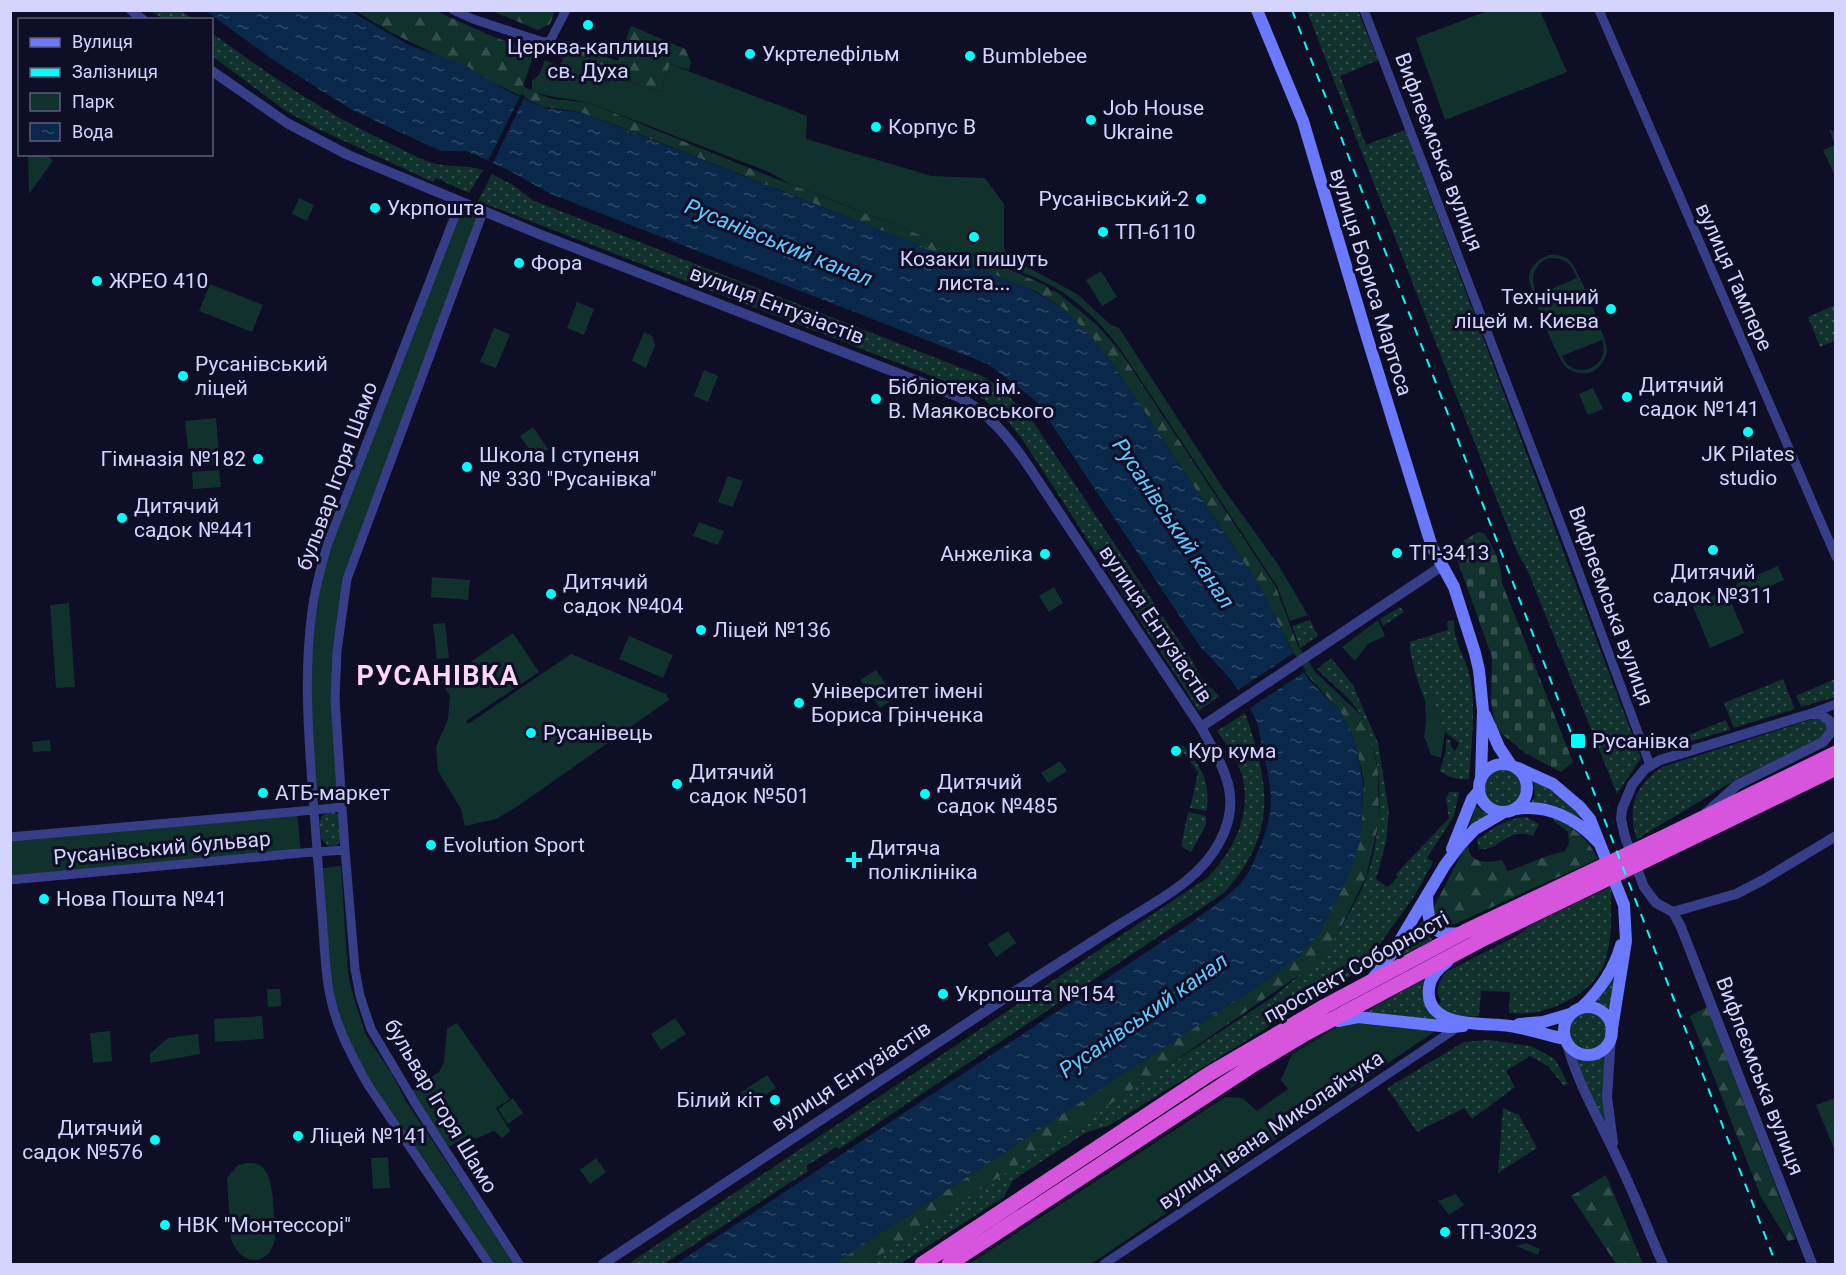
<svg xmlns="http://www.w3.org/2000/svg" width="1846" height="1275" font-family="Roboto,sans-serif">
<style>
.grass{fill:url(#grass-dots)}
.forest{fill:url(#forest-firs)}
.cemetery{fill:url(#cemetery-stones)}
.park{fill:#11312c;fill-rule:evenodd}
.water{fill:url(#water-ripples)}
.pier{fill:#0f0e27}
.lines{fill:none;stroke-linecap:round;stroke-linejoin:round}
.minor{stroke:#373e88;stroke-width:9}
.tertiary{stroke:#373e88;stroke-width:10}
.secondary{stroke:#6b79ff;stroke-width:12}
.trunk{stroke:#d655dc;stroke-width:15}
.rail{stroke:#00fff9;stroke-width:2;stroke-dasharray:9 8;stroke-linecap:butt}
.poi-dot{fill:#00fff9;stroke:#0f0e27;stroke-width:2}
.labels{text-anchor:middle;stroke-width:6;stroke-linejoin:round;paint-order:stroke}
.poi-label{font-size:21px;fill:#d4d4ff;stroke:#0f0e27;text-anchor:start}
.street-label{font-size:21px;fill:#d4d4ff;stroke:#0f0e27}
.water-label{font-size:22px;font-style:italic;fill:#62c9ff;stroke:#0f0e27}
.district-label{font-size:27px;font-weight:bold;letter-spacing:1.5px;fill:#ffd6f5;stroke:#0f0e27}
</style>
<defs>
<pattern id="grass-dots" width="8" height="8" patternUnits="userSpaceOnUse" patternTransform="scale(1.5)"><rect width="8" height="8" fill="#11312c"/><path d="M2 2h.1M6 6h.1" fill="none" stroke="#334e4c" stroke-width="1.8" stroke-linecap="round"/></pattern>
<pattern id="forest-firs" width="22" height="20" patternUnits="userSpaceOnUse" patternTransform="scale(1.5)"><rect width="22" height="20" fill="#11312c"/><path d="M5 1l3.5 6h-7zM16 11l3.5 6h-7z" fill="#334e4c"/></pattern>
<pattern id="cemetery-stones" width="16" height="16" patternUnits="userSpaceOnUse" patternTransform="scale(1.5)"><rect width="16" height="16" fill="#11312c"/><path d="M2 7V4a2 2 0 0 1 4 0v3zM10 15v-3a2 2 0 0 1 4 0v3z" fill="#334e4c"/></pattern>
<pattern id="water-ripples" width="26" height="14" patternUnits="userSpaceOnUse" patternTransform="scale(1.5)"><rect width="26" height="14" fill="#0a294a"/><path d="M2 4q2-2 4 0t4 0M15 11q2-2 4 0t4 0" fill="none" stroke="#2d4765"/></pattern>
</defs>
<rect width="100%" height="100%" fill="#0f0e27"/>
<path class="grass" d="M151 11H181L193 19H163Z
M1307 11H1358L1378 60 1340 76 1366 145 1405 130 1641 758 1617 794 1527 569 1517 552Z
M212 33C269 75 326 114 391 144 404 150 416 157 429 162 446 168 465 164 483 170L469 193 436 178 433 182 316 128 286 111 212 56Z
M492 174 513 185 532 200 982 376 1001 388 1034 423 1190 657 1202 679 1219 696 1199 711 1022 439 1005 418 986 401 968 390 478 201Z
M1835 305V341L1820 347 1808 317Z
M1400 607 1404 612 1383 626 1380 619Z
M1310 620 1318 636 1300 648 1292 626Z
M1454 620C1453 643 1468 660 1471 682 1476 714 1471 747 1469 779 1457 780 1450 778 1440 771L1446 751V739L1450 740 1451 746 1455 751 1459 743 1445 732 1432 695 1425 701 1416 676 1410 651V642L1448 630 1447 622Z
M1331 658 1353 685 1378 743 1389 812 1386 842 1376 879 1388 887 1398 877 1396 874 1449 818 1446 799 1449 792H1459L1454 816 1427 858 1433 862 1415 895 1363 968 1110 1125 1085 1133 1012 1181 1004 1197 900 1264H866L1273 997C1294 980 1315 963 1333 941 1338 934 1342 925 1347 917 1354 904 1362 890 1367 876 1383 829 1386 760 1361 715 1351 697 1331 684 1317 669Z
M1783 679 1795 709 1734 728 1724 703Z
M1835 679V697L1801 707 1796 696Z
M1245 713C1270 785 1278 833 1224 893L839 1149 836 1147 806 1166 808 1171 664 1264H628L1207 878C1236 849 1255 808 1239 767 1234 754 1225 743 1217 731Z
M1816 718 1824 721 1828 731 1816 742 1740 777 1637 839C1626 809 1635 785 1662 767Z
M1726 720 1730 730 1673 746 1671 742Z
M1183 745C1202 769 1210 779 1207 811L1190 808 1198 772 1180 748Z
M1484 788a19 19 0 1 1 38 0a19 19 0 1 1-38 0Z
M1533 779 1563 798 1584 819 1550 804 1531 802 1535 797Z
M1474 805 1488 815 1468 829 1474 813Z
M333 812 338 814 341 840 336 846H328L322 840C320 827 315 813 333 812Z
M1188 812 1206 816V825L1191 852 1181 846Z
M1526 817 1539 824 1533 836C1506 826 1501 851 1479 849L1477 840C1491 829 1507 818 1526 817Z
M1611 887C1611 912 1613 937 1605 961 1596 989 1564 1006 1537 1012 1529 1014 1518 1013 1509 1013L1510 992 1481 991 1479 1016C1465 1017 1449 1015 1438 1006L1441 1002C1435 989 1438 983 1446 972L1522 933 1532 924Z
M1422 921 1432 940 1398 958Z
M1619 967 1613 1012 1604 1005 1593 1001Z
M1424 978C1420 1002 1427 1008 1443 1023L1367 1012Z
M1569 1031a19 19 0 1 1 38 0a19 19 0 1 1-38 0Z
M1488 1040 1531 1046 1555 1059 1568 1084 1564 1086 1548 1066 1530 1056 1506 1071 1515 1087 1472 1119 1464 1108 1417 1132 1387 1088 1464 1042Z
M1608 1053 1607 1129 1575 1056C1588 1061 1596 1061 1608 1053Z
M1503 1108 1519 1115 1537 1148 1498 1173Z"/>
<path class="forest" d="M355 11H436L494 37 535 51 523 86C531 90 540 95 549 98 563 101 578 100 592 104L764 174 1013 271 1045 285 1052 291 1057 292 1098 326 1122 354 1276 587 1297 644 1316 673 1362 716 1372 740 1378 773 1379 822 1366 877 1335 939 1309 968 1153 1076 866 1264H834L1253 989 1299 956 1319 934 1362 810 1364 782 1358 754 1350 728 1339 710 1300 667 1261 588 1115 367 1094 340 1063 308 1035 291 608 122 575 111 543 107 394 34Z
M492 11H555L550 24 538 30Z
M631 26 685 49 691 62 689 70 670 64 661 92 613 77 610 84 572 68 569 62 563 59 557 50 560 41 618 61Z
M1552 818C1573 826 1588 839 1598 859L1448 927 1435 926 1433 909 1468 841C1467 864 1485 863 1502 860L1507 870 1509 871C1528 864 1546 855 1565 851L1569 843 1568 832 1555 822Z
M1707 1007 1796 1239 1788 1241 1761 1197 1690 1016Z
M1606 1175 1643 1264H1616L1571 1196Z"/>
<path class="cemetery" d="M1478 532 1484 533C1494 546 1502 567 1502 583L1573 762 1561 772 1525 753 1496 729 1491 701 1492 657 1454 551 1462 542Z"/>
<path class="park" d="M1490 10 1540 11 1567 72 1445 120 1416 38Z
M563 49 575 53 571 62H570L572 68 609 84 613 77 661 92 670 64 807 116 806 139 932 176 985 178 1004 204V249L1011 258 1077 294 1111 325 1119 328 1223 488 1277 563 1308 615 1290 621 1277 586 1123 353C1104 326 1079 300 1050 285 1018 268 982 259 948 246 895 225 843 204 790 184L769 172 592 104C572 98 552 99 532 91V81L539 75 545 60 559 66 563 59 561 56Z
M1829 129 1835 132V176L1823 150 1835 145Z
M28 155H46L53 161 29 194Z
M299 198 314 205 307 221 292 214Z
M460 203 483 212 357 549 337 651 340 790 312 791 307 700 319 575Z
M1549 255C1557 255 1564 255 1570 261 1578 268 1607 339 1607 350 1606 359 1600 368 1592 372 1583 375 1573 373 1566 367 1558 360 1529 289 1529 278 1530 266 1538 259 1549 255ZM1549 258C1565 257 1572 264 1577 278L1537 295C1530 279 1532 265 1549 258ZM1602 340C1612 368 1572 383 1562 356Z
M1101 271 1117 297 1102 306 1086 280Z
M210 284 263 305 252 332 199 311Z
M577 302 594 309 584 335 567 328Z
M494 328 510 334 496 368 480 362Z
M644 332 652 336 655 345 646 368 632 361Z
M704 370 718 376 708 402 694 396Z
M1593 388 1603 409 1588 415 1579 394Z
M216 418 220 464 190 467 185 421Z
M533 427 548 449 535 458 520 436Z
M219 470 221 487 193 489 192 472Z
M728 476 743 481 733 507 718 502Z
M699 522 724 531 718 545 693 536Z
M1778 566 1784 580 1742 598 1736 584Z
M432 577 470 580 468 600 431 597Z
M1054 587 1063 603 1049 612 1039 596Z
M1726 590 1744 633 1710 648 1692 604Z
M69 603 75 687 56 688 50 605Z
M1378 620 1385 636 1368 644 1355 661 1342 647Z
M445 623 449 658 437 659 433 624Z
M513 633 539 672 466 721 468 724 571 654 666 694 669 700 518 806 496 819 465 826 461 809 438 771 436 747 448 719 450 696 441 682Z
M629 636 673 655 663 678 619 659Z
M876 670 895 698 880 708 860 680Z
M1432 694 1445 732 1441 758 1431 755 1424 736 1426 722 1425 701Z
M50 740 51 751 33 752 32 742Z
M1060 761 1067 771 1048 783 1041 773Z
M297 811 301 853 11 880V837Z
M341 866 348 974 355 1002 366 1035 392 1074 406 1101 514 1264H494L371 1082C358 1060 345 1037 338 1011 326 965 326 915 323 868Z
M1008 931 1016 943 996 957 988 944Z
M267 989H280L281 1006 268 1007Z
M262 1016 264 1039 215 1042 214 1019Z
M675 1018 686 1034 661 1050 651 1034Z
M1376 1021 1437 1030 1091 1264H969L1225 1097 1242 1098 1257 1111 1288 1089 1281 1080 1292 1054 1344 1023Z
M457 1023 510 1099 496 1108 510 1131 502 1138 494 1131 475 1139 468 1135 449 1147 411 1091 439 1072 444 1062 447 1029Z
M110 1031 112 1061 93 1063 90 1033Z
M198 1034 200 1054 150 1063V1054L168 1038Z
M767 1075 776 1088 748 1107 739 1094Z
M513 1098 523 1113 508 1124 498 1109Z
M1835 1098 1836 1100 1835 1151 1816 1105Z
M388 1157 390 1188 373 1189 371 1158Z
M596 1158 606 1172 590 1184 580 1170Z
M247 1163C254 1163 259 1163 264 1169 275 1180 274 1223 275 1239 269 1268 240 1266 231 1239L227 1178 238 1165Z
M1456 1194 1464 1205 1449 1215 1438 1201Z
M1526 1243 1540 1249 1538 1255 1516 1246Z"/>
<path class="water" d="M206 11H350L409 45 467 66 502 88 537 105 548 109 581 112 1026 287 1063 308 1092 337 1113 364 1263 591 1298 664 1310 681 1341 712 1350 728 1358 754 1363 784 1362 821 1359 845 1349 876 1319 934 1299 956 1272 977 834 1264H676L1192 922C1208 910 1225 899 1239 885 1248 875 1254 862 1259 849 1276 810 1272 787 1262 747 1260 737 1259 725 1254 716 1242 689 1221 668 1201 648L1036 401 988 364 551 194 510 171 467 151H441L352 110 272 59Z"/>
<path class="pier" d="M521 94 525 96 492 165 487 163Z
M1294 653 1306 671 1247 710 1235 692Z"/>
<g class="lines">
<path class="minor" d="M453 10 473 19 543 42 550 41 566 10
M1364 10 1571 551 1650 765
M1599 10 1836 557
M1812 713 1836 704
M342 807 335 699 337 651 347 579 483 212
M10 837 314 810C309 743 303 677 312 611 315 588 321 566 328 543L460 203
M345 850 355 969 360 996 371 1029 418 1108 519 1264
M10 880 301 853C315 852 330 851 345 850L342 807 314 810C317 849 320 889 323 928 325 957 326 987 335 1015 343 1040 355 1062 368 1085L489 1264
M1104 1264 1458 1027"/>
<path class="tertiary" d="M131 10 143 20
M212 71 287 123 348 155 539 234 959 397C990 414 1009 438 1029 467L1201 727C1222 766 1244 796 1220 841 1200 881 1153 903 1117 926 1090 943 1064 960 1037 977 892 1073 747 1168 603 1264
M1201 727 1442 566
M1706 813 1737 785 1823 742 1832 731 1830 721 1820 714H1810L1660 760 1645 769 1632 785 1622 809 1621 819 1625 837 1644 887 1656 903 1673 912 1681 927 1812 1264
M1673 912 1736 894 1763 880 1836 836
M1611 1035 1607 1097 1613 1143
M1567 1044C1578 1084 1598 1117 1615 1154 1633 1190 1647 1228 1663 1264"/>
<path class="secondary" d="M1257 10 1303 121 1367 337 1432 547 1454 587 1475 653 1479 670 1483 711 1481 779
M1485 715 1499 747 1511 765
M1479 788a24 24 0 1 1 48 0a24 24 0 1 1-48 0Z
M1518 768 1553 784 1580 807 1590 819 1624 905 1626 941 1611 1035
M1516 809C1548 804 1577 819 1598 842
M1452 849 1472 799 1479 791
M1427 895C1428 921 1428 937 1460 933
M1447 962C1437 969 1430 977 1429 988 1424 1030 1485 1022 1510 1026 1529 1029 1547 1035 1565 1039
M1371 981 1393 952 1445 865 1460 845 1475 829 1504 812
M1582 1007C1600 990 1614 970 1621 945
M1564 1031a24 24 0 1 1 48 0a24 24 0 1 1-48 0Z
M1338 1021 1358 1017 1450 1027 1463 1026
M1519 1024 1543 1022 1570 1014"/>
<path class="trunk" d="M922 1264 1209 1074 1325 1006 1466 931 1664 837 1836 753
M949 1264 1256 1063 1303 1035 1483 939 1836 768"/>
<path class="rail" d="M1292 10 1776 1264"/>
</g>
<g class="poi-dot">
<circle cx="588" cy="25" r="6"/>
<circle cx="750" cy="54" r="6"/>
<circle cx="970" cy="56" r="6"/>
<circle cx="1091" cy="120" r="6"/>
<circle cx="876" cy="127" r="6"/>
<circle cx="1201" cy="199" r="6"/>
<circle cx="375" cy="208" r="6"/>
<circle cx="1103" cy="232" r="6"/>
<circle cx="974" cy="237" r="6"/>
<circle cx="519" cy="263" r="6"/>
<circle cx="97" cy="281" r="6"/>
<circle cx="1611" cy="309" r="6"/>
<circle cx="183" cy="376" r="6"/>
<circle cx="1627" cy="397" r="6"/>
<circle cx="876" cy="399" r="6"/>
<circle cx="1748" cy="432" r="6"/>
<circle cx="258" cy="459" r="6"/>
<circle cx="467" cy="467" r="6"/>
<circle cx="122" cy="518" r="6"/>
<circle cx="1713" cy="550" r="6"/>
<circle cx="1397" cy="553" r="6"/>
<circle cx="1045" cy="554" r="6"/>
<circle cx="551" cy="594" r="6"/>
<circle cx="701" cy="630" r="6"/>
<circle cx="799" cy="703" r="6"/>
<circle cx="531" cy="733" r="6"/>
<rect x="1570" y="733" width="16" height="16" rx="3"/>
<circle cx="1176" cy="751" r="6"/>
<circle cx="677" cy="784" r="6"/>
<circle cx="263" cy="793" r="6"/>
<circle cx="925" cy="794" r="6"/>
<circle cx="431" cy="845" r="6"/>
<path d="M851 851h6v6h6v6h-6v6h-6v-6h-6v-6h6z"/>
<circle cx="44" cy="899" r="6"/>
<circle cx="943" cy="994" r="6"/>
<circle cx="775" cy="1100" r="6"/>
<circle cx="298" cy="1136" r="6"/>
<circle cx="155" cy="1140" r="6"/>
<circle cx="165" cy="1225" r="6"/>
<circle cx="1445" cy="1232" r="6"/>
</g>
<g class="labels">
<g class="poi-label">
<text x="588" y="54" text-anchor="middle">Церква-каплиця<tspan x="588" dy="24">св. Духа</tspan></text>
<text x="762" y="61">Укртелефільм</text>
<text x="982" y="63">Bumblebee</text>
<text x="1103" y="115">Job House<tspan x="1103" dy="24">Ukraine</tspan></text>
<text x="888" y="134">Корпус В</text>
<text x="1189" y="206" text-anchor="end">Русанівський-2</text>
<text x="387" y="215">Укрпошта</text>
<text x="1115" y="239">ТП-6110</text>
<text x="974" y="266" text-anchor="middle">Козаки пишуть<tspan x="974" dy="24">листа...</tspan></text>
<text x="531" y="270">Фора</text>
<text x="109" y="288">ЖРЕО 410</text>
<text x="1599" y="304" text-anchor="end">Технічний<tspan x="1599" dy="24">ліцей м. Києва</tspan></text>
<text x="195" y="371">Русанівський<tspan x="195" dy="24">ліцей</tspan></text>
<text x="1639" y="392">Дитячий<tspan x="1639" dy="24">садок №141</tspan></text>
<text x="888" y="394">Бібліотека ім.<tspan x="888" dy="24">В. Маяковського</tspan></text>
<text x="1748" y="461" text-anchor="middle">JK Pilates<tspan x="1748" dy="24">studio</tspan></text>
<text x="479" y="462">Школа І ступеня<tspan x="479" dy="24">№ 330 "Русанівка"</tspan></text>
<text x="246" y="466" text-anchor="end">Гімназія №182</text>
<text x="134" y="513">Дитячий<tspan x="134" dy="24">садок №441</tspan></text>
<text x="1409" y="560">ТП-3413</text>
<text x="1033" y="561" text-anchor="end">Анжеліка</text>
<text x="1713" y="579" text-anchor="middle">Дитячий<tspan x="1713" dy="24">садок №311</tspan></text>
<text x="563" y="589">Дитячий<tspan x="563" dy="24">садок №404</tspan></text>
<text x="713" y="637">Ліцей №136</text>
<text x="811" y="698">Університет імені<tspan x="811" dy="24">Бориса Грінченка</tspan></text>
<text x="543" y="740">Русанівець</text>
<text x="1592" y="748">Русанівка</text>
<text x="1188" y="758">Кур кума</text>
<text x="689" y="779">Дитячий<tspan x="689" dy="24">садок №501</tspan></text>
<text x="937" y="789">Дитячий<tspan x="937" dy="24">садок №485</tspan></text>
<text x="275" y="800">АТБ-маркет</text>
<text x="443" y="852">Evolution Sport</text>
<text x="868" y="855">Дитяча<tspan x="868" dy="24">поліклініка</tspan></text>
<text x="56" y="906">Нова Пошта №41</text>
<text x="955" y="1001">Укрпошта №154</text>
<text x="763" y="1107" text-anchor="end">Білий кіт</text>
<text x="143" y="1135" text-anchor="end">Дитячий<tspan x="143" dy="24">садок №576</tspan></text>
<text x="310" y="1143">Ліцей №141</text>
<text x="177" y="1232">НВК "Монтессорі"</text>
<text x="1457" y="1239">ТП-3023</text>
</g>
<g class="street-label">
<text transform="translate(1439 152) rotate(69)" y="7">Вифлеємська вулиця</text>
<text transform="translate(1734 277) rotate(66)" y="7">вулиця Тампере</text>
<text transform="translate(1371 282) rotate(73)" y="7">вулиця Бориса Мартоса</text>
<text transform="translate(777 305) rotate(21)" y="7">вулиця Ентузіастів</text>
<text transform="translate(337 476) rotate(-70)" y="7">бульвар Ігоря Шамо</text>
<text transform="translate(1611 606) rotate(70)" y="7">Вифлеємська вулиця</text>
<text transform="translate(1156 624) rotate(56)" y="7">вулиця Ентузіастів</text>
<text transform="translate(162 848) rotate(-5)" y="7">Русанівський бульвар</text>
<text transform="translate(1356 967) rotate(-29)" y="7">проспект Соборності</text>
<text transform="translate(851 1076) rotate(-33)" y="7">вулиця Ентузіастів</text>
<text transform="translate(1760 1076) rotate(69)" y="7">Вифлеємська вулиця</text>
<text transform="translate(441 1106) rotate(59)" y="7">бульвар Ігоря Шамо</text>
<text transform="translate(1271 1130) rotate(-34)" y="7">вулиця Івана Миколайчука</text>
</g>
<g class="water-label">
<text transform="translate(779 242) rotate(22)" y="8">Русанівський канал</text>
<text transform="translate(1174 523) rotate(56)" y="8">Русанівський канал</text>
<text transform="translate(1143 1015) rotate(-35)" y="8">Русанівський канал</text>
</g>
<g class="district-label">
<text x="438" y="685">РУСАНІВКА</text>
</g>
</g>
<rect width="1846" height="1275" fill="none" stroke="#d4d4ff" stroke-width="24"/>
<rect x="18" y="18" width="195" height="138" fill="#0f0e27" stroke="#5e5d7d" stroke-width="1.5"/>
<rect x="30" y="38" width="30" height="9" fill="#6b79ff" stroke="#5e5d7d" stroke-width="1.5"/>
<text x="72" y="48" font-size="18" fill="#d4d4ff">Вулиця</text>
<rect x="30" y="68" width="30" height="9" fill="#00fff9" stroke="#5e5d7d" stroke-width="1.5"/>
<text x="72" y="78" font-size="18" fill="#d4d4ff">Залізниця</text>
<rect x="30" y="93" width="30" height="18" fill="#11312c" stroke="#5e5d7d" stroke-width="1.5"/>
<text x="72" y="108" font-size="18" fill="#d4d4ff">Парк</text>
<rect x="30" y="123" width="30" height="18" fill="url(#water-ripples)" stroke="#5e5d7d" stroke-width="1.5"/>
<text x="72" y="138" font-size="18" fill="#d4d4ff">Вода</text>
</svg>
